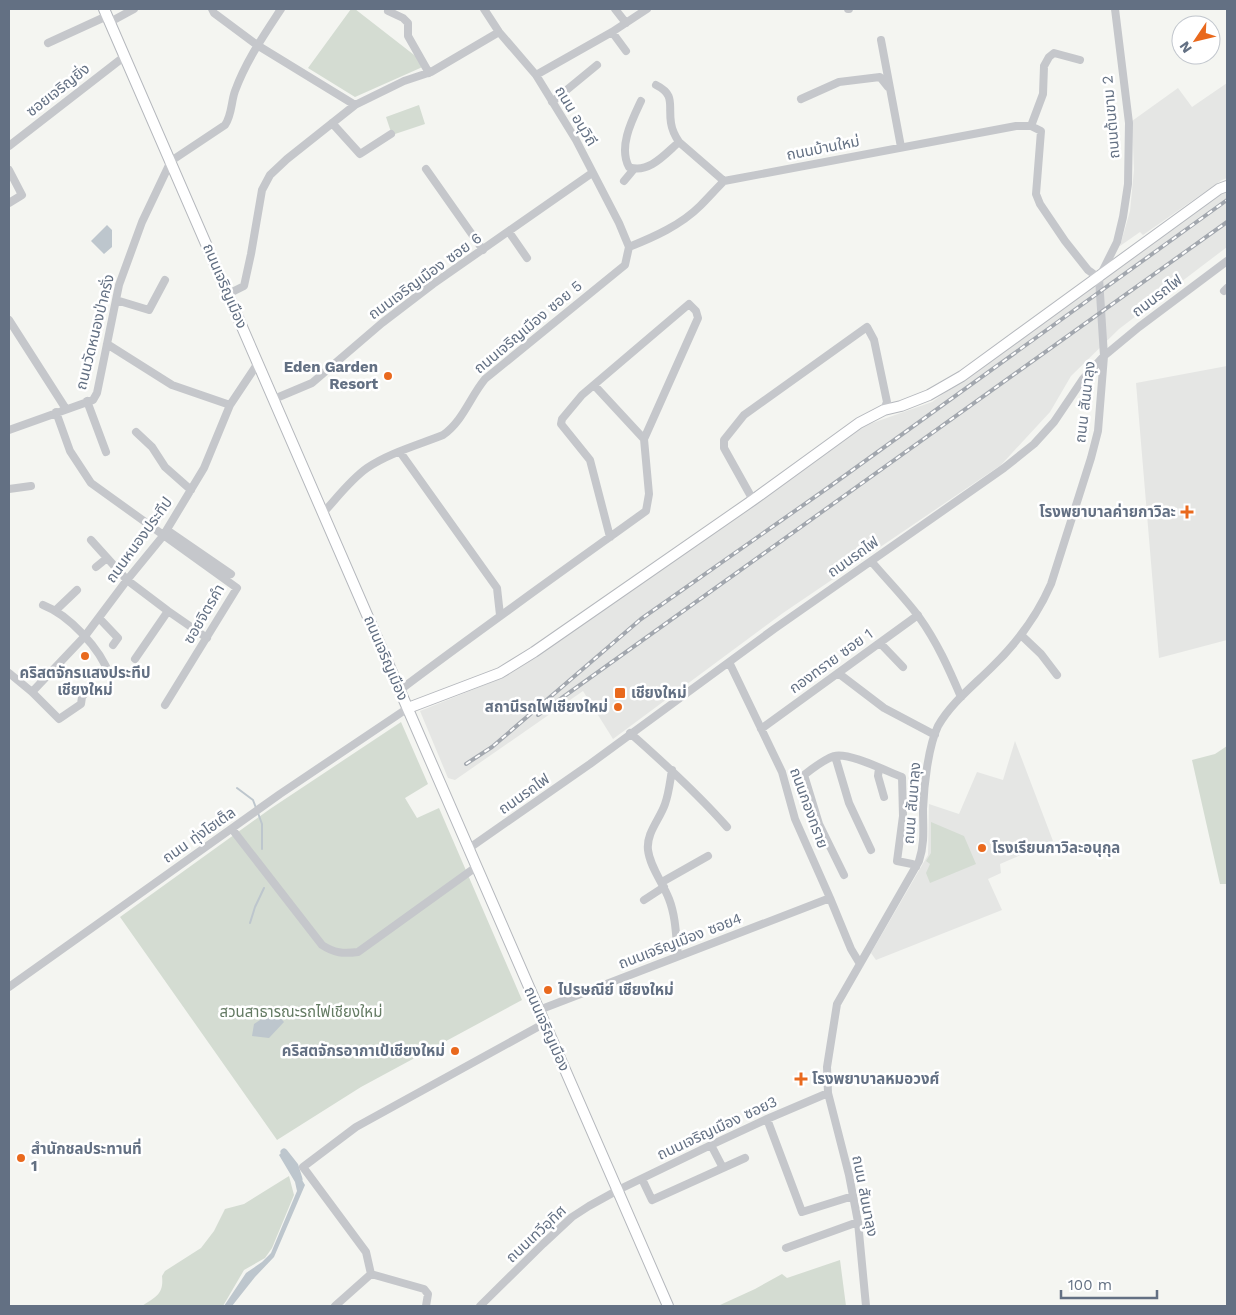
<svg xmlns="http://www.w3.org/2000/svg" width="1236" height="1315" font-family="'Work Sans','Noto Sans Thai',sans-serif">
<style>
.built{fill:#e5e6e4}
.green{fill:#d4dcd2}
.water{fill:#bdc6cd}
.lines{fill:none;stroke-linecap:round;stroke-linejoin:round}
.stream{stroke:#bdc6cd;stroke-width:2}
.canal{stroke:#bdc6cd;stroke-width:7}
.major-casing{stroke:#b5b8bd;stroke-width:12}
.minor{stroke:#c5c7cb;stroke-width:8}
.major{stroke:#fff;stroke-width:10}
.rail-casing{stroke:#a2a7ae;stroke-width:4}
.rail{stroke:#fff;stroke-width:2;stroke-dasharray:5.5;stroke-linecap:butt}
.poi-dot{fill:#e9691d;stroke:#fff;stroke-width:2}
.labels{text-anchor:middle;stroke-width:5;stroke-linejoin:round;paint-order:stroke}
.street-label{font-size:15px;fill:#637083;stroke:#fff}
.poi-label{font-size:15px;font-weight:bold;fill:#637083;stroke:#fff;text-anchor:start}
.park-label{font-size:15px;fill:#637a62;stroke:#fff}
</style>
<rect width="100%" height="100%" fill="#f4f5f1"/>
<path class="built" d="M1227 83V178L1222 180 1143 235 1140 232 1120 246 1130 211 1134 170 1132 121 1178 88 1192 107Z
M1227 190V247L1119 329 1071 376 1050 412 1001 465 783 613 613 739 583 691 455 780 448 778 420 711 502 678 713 534 861 427 932 402Z
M1227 366V640L1159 658 1136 383Z
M1015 741 1053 841 1000 864 1001 873 988 879 1002 910 876 960 871 953 928 855 929 804 959 814 977 772 1003 780Z"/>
<path class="green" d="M351 9H355L427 65 355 97 308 68Z
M419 105 425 124 392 135 386 117Z
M401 722 428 784 405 798 417 818 439 808 522 1000 361 1087 277 1140 120 917 270 809Z
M1227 746V884H1220L1192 760 1215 754Z
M931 822 964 836 976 864 930 883 926 873 930 864 926 861 931 853Z
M289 1176 294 1195 272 1248 265 1258 244 1270 223 1306H142C156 1297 164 1294 162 1276L165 1271 201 1248 214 1231 225 1209 244 1204Z
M840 1260 846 1306H721L720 1305 755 1289 782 1274 787 1278Z"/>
<path class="water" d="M107 225 112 230V247L104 254 91 241Z
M269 1014H277L284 1022 269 1038 252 1036 254 1024Z
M284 1150 305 1185 274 1257 255 1277 232 1306H224L246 1273 262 1262 271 1253 297 1191 295 1182 279 1155Z"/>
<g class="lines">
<path class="stream" d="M237 788 253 800 256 808
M258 813 262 824V849
M250 923 255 907 264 888"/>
<path class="canal" d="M284 1152 295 1166 299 1179"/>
<defs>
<path id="major" d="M104 9 414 723 668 1306
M408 708 500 673 534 652 753 500 859 423 884 410 901 406 929 395 962 376 1219 189 1227 186"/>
</defs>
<use href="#major" class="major-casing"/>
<path class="minor" d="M212 9 214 13 257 45 355 105
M484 9 499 32 536 75 576 140 619 223 629 247
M615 9 626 23
M848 9H849
M388 11 403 18 408 23V36L429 73
M110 22 134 9
M612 32 626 51
M881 40 901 147
M48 43 107 16
M536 75 612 32 647 9
M656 85C676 95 668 105 671 123 672 130 675 136 679 142
M801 99 839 82 880 77 888 87
M641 101C632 120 618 147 629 167 649 174 665 154 679 142L724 181
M552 102 597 65
M332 123 360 154 391 134
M1031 126 1043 94 1044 66 1049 57 1054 53 1080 60
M9 146 125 56
M426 169 483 250
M9 170 22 195 9 203
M624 181 634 169
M509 232 527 258
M629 247C654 237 681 225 700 206 708 198 716 189 724 181L1016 126H1031L1041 131 1036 194 1040 204 1065 241 1088 270 1099 278
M1224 291 1227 288
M228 294 244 286 251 254 262 190 270 175 287 159 355 105 404 81 431 72 499 32
M116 300 149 310 165 280
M9 320 66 409
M107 344 172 385 230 405
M594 385 644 439
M274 399 312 383 382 323 433 284 592 173
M87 401 106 452
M56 412 70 451 91 483 237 588 165 705
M9 430 93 400 97 393 119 285 142 222 171 161 225 125C232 115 231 102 235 91 246 61 264 35 281 9
M136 432 152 447 165 467 191 490
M400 452 497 588 500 615
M9 489 31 486
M753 500 724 448V440L744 415 867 327 874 340 887 402 884 410
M323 513C337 498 350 480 367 468 389 453 418 445 443 435 463 421 470 397 485 379L625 265 629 247
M167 530 231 574
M91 540 127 580 168 611 207 638
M871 561C887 580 905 598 919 617 937 642 949 669 961 697
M96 567 107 558
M43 605C69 615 100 648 110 676
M56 610 77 590
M99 618 118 638 113 645
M1021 635 1041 654 1057 675
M880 643 903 667
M135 659 168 611
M729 662 782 772 795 819 830 898 851 949 860 964
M9 673 32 692 59 719 81 704 82 697 87 691 94 689 98 692
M838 673 884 708 935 735
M400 690C481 629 564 570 646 511L649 494 644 439 698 318 696 311 689 304 582 395 562 419 561 424 590 460 610 537
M32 692 85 636 127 580 163 536 204 468 230 405 258 363
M761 729 918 615
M630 733C664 763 697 793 727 827
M835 756 849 803 871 850
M879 768 878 776 884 797
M672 770C670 781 669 793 665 804 660 819 646 833 648 850 650 867 663 883 669 899 676 917 676 937 678 956
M232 829 322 945C334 953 343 954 358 952L476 867
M468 849 590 764 774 629 1004 468 1034 444 1054 422 1083 379 1104 356 1139 327 1227 261
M844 875 819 824 804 775C813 768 823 760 834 756 849 752 886 771 902 777L903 816 897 861 912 864 916 867
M662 882 708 856
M644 900 664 887
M9 987 280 794 408 708
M539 1010 830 898
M767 1119 802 1212 853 1196
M711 1145 723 1168
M642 1179 652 1200 745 1158
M786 1248 858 1222
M371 1274 366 1252 303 1167 356 1127 545 1023
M371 1274 424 1289 428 1294 426 1306
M335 1306 371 1274
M480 1306 543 1244 572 1217 589 1206 618 1190 711 1145 767 1119 828 1093
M866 1306 858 1222 849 1175 828 1093 827 1067 837 1004 919 861C925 843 923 828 923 809 924 786 928 747 938 726 951 703 973 686 992 667 1017 643 1037 616 1051 584L1091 458 1098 431 1104 356 1099 278 1117 242 1123 217 1128 184 1129 123 1115 9"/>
<use href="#major" class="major"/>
<defs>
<path id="rail" d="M538 715 1227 222
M466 764 492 747 641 619 829 487 1227 200"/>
</defs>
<use href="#rail" class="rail-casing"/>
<use href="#rail" class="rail"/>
</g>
<g class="poi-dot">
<circle cx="388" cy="376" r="5"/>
<path d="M1184.5 504.5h5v5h5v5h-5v5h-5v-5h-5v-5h5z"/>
<circle cx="85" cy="656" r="5"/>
<rect x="614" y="687" width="12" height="12" rx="2.5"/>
<circle cx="618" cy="707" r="5"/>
<circle cx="982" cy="848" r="5"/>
<circle cx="548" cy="990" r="5"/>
<circle cx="455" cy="1051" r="5"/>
<path d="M798.5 1071.5h5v5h5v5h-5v5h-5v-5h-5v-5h5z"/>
<circle cx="21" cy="1158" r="5"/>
</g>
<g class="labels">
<g class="street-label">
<text transform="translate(58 90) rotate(-38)" y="5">ซอยเจริญยิ่ง</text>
<text transform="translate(576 116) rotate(59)" y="5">ถนน อนุวิถี</text>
<text transform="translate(1111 117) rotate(-95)" y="5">ถนนต้นขาม 2</text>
<text transform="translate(823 148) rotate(-11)" y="5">ถนนบ้านใหม่</text>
<text transform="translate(425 276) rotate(-36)" y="5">ถนนเจริญเมือง ซอย 6</text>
<text transform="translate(225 286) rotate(67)" y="5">ถนนเจริญเมือง</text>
<text transform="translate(1157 296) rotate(-37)" y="5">ถนนรถไฟ</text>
<text transform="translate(528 327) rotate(-40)" y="5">ถนนเจริญเมือง ซอย 5</text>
<text transform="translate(95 332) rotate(-76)" y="5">ถนนวัดหนองป่าครั่ง</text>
<text transform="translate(1085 402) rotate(-83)" y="5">ถนน สันนาลุง</text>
<text transform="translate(139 540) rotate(-54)" y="5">ถนนหนองประทีป</text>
<text transform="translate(853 557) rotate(-35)" y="5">ถนนรถไฟ</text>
<text transform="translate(204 614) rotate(-60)" y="5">ซอยจิตรคำ</text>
<text transform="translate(386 658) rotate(67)" y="5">ถนนเจริญเมือง</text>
<text transform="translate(831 661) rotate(-36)" y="5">กองทราย ซอย 1</text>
<text transform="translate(524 794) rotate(-35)" y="5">ถนนรถไฟ</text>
<text transform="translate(912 803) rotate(-85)" y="5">ถนน สันนาลุง</text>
<text transform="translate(809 808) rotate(70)" y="5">ถนนกองทราย</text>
<text transform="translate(199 835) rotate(-35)" y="5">ถนน ทุ่งโฮเต็ล</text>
<text transform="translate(680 941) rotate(-21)" y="5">ถนนเจริญเมือง ซอย4</text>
<text transform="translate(547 1029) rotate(66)" y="5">ถนนเจริญเมือง</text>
<text transform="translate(717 1128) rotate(-25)" y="5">ถนนเจริญเมือง ซอย3</text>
<text transform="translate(865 1196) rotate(79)" y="5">ถนน สันนาลุง</text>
<text transform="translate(536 1234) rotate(-43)" y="5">ถนนเทวีอุทิศ</text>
</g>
<g class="poi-label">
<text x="378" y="372" text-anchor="end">Eden Garden<tspan x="378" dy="17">Resort</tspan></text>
<text x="1176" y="517" text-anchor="end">โรงพยาบาลค่ายกาวิละ</text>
<text x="85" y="678" text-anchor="middle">คริสตจักรแสงประทีป<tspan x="85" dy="17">เชียงใหม่</tspan></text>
<text x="631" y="698">เชียงใหม่</text>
<text x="608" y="712" text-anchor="end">สถานีรถไฟเชียงใหม่</text>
<text x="992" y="853">โรงเรียนกาวิละอนุกุล</text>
<text x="558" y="995">ไปรษณีย์ เชียงใหม่</text>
<text x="445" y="1056" text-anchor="end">คริสตจักรอากาเป้เชียงใหม่</text>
<text x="812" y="1084">โรงพยาบาลหมอวงศ์</text>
<text x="31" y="1154">สำนักชลประทานที่<tspan x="31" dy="17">1</tspan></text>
</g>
<g class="park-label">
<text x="301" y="1017">สวนสาธารณะรถไฟเชียงใหม่</text>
</g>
</g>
<rect width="1236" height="1315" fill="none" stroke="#637083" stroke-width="20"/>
<g transform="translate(1196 40) rotate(235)"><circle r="24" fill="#ffffff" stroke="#c1c6cd"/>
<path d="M0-4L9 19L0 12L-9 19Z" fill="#e9691d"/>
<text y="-8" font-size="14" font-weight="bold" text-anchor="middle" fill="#637083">N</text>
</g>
<path d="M1061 1290v8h96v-8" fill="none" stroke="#637083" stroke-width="2.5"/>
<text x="1068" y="1290" font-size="15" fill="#637083" stroke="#ffffff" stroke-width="4" paint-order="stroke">100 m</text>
</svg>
